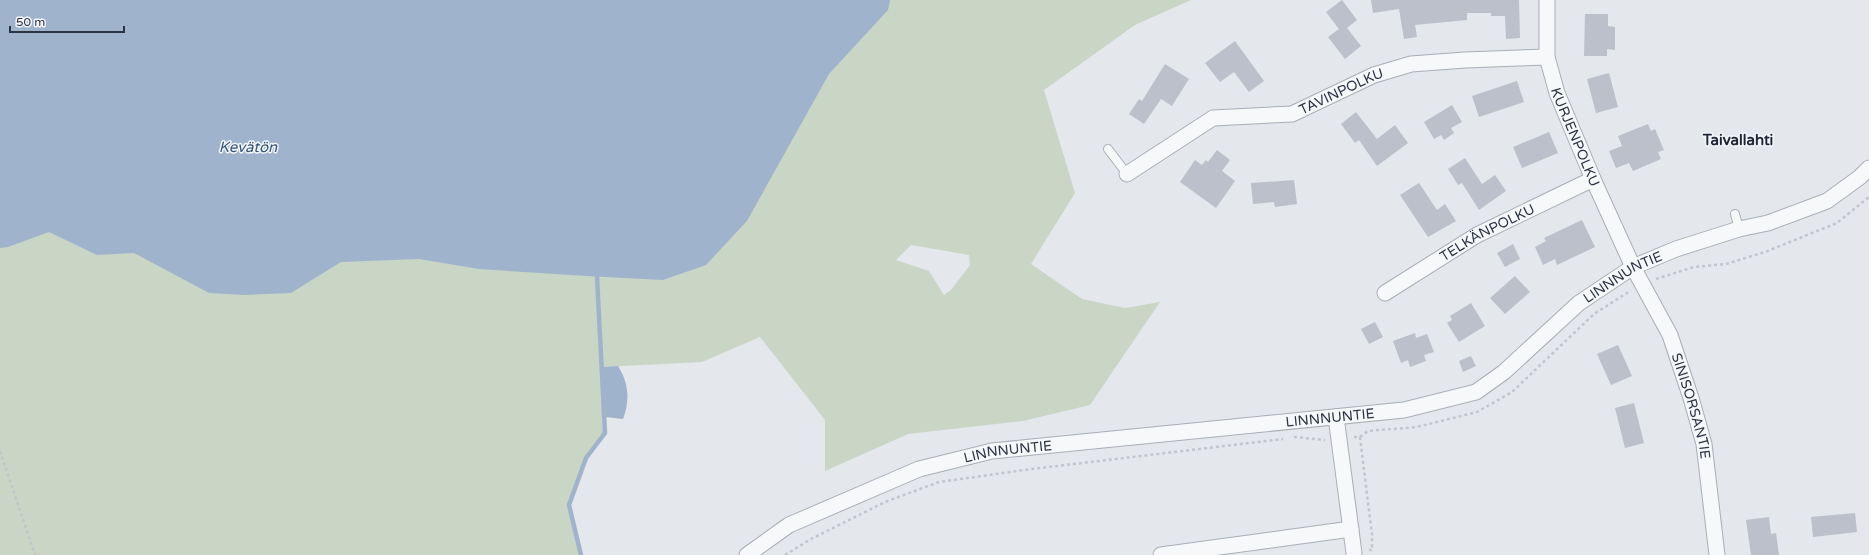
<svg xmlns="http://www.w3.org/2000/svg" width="1869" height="555" font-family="'Varela Round',sans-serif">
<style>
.green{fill:#c9d6c5;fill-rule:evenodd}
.water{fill:#9fb4cc}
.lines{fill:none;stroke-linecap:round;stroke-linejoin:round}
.stream{stroke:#9fb4cc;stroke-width:4.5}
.building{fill:#bbc0ca}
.lane-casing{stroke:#a9aeb7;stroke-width:10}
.street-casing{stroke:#a9aeb7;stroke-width:17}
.path{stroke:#c2c5cb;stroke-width:2.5;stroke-dasharray:3 3;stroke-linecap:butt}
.lane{stroke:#f7f8fa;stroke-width:8}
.street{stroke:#f7f8fa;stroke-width:15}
.labels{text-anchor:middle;stroke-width:3;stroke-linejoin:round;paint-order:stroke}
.street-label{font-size:14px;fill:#2b3445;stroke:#f4f6f9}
.neighbourhood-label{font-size:15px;font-weight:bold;fill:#1d2536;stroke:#f4f6f9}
.water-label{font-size:15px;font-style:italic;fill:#34527a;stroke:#f4f6f9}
</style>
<rect width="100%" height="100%" fill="#e4e7ec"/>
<path class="green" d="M0 0H1191L1135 25 1044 90 1075 193 1031 264 1082 299 1125 308 1160 302 1090 405 1023 421 908 434 825 471V420L760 337 702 362 603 367 605 433 586 458 569 505 581 555H0ZM911 245 969 255 970 265 951 290 944 295 929 271 896 260Z"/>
<path class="water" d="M0 0H890L888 10 829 74 747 221 706 265 663 280 586 276 479 269 419 259 341 262 291 293 245 295 209 293 134 253 97 255 49 232 8 247 0 248Z
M618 366C629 383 630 401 623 419L605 417 603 367Z"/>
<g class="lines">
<path class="stream" d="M581 555 569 505 586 458 605 433 597 277"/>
</g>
<path class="building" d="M1342 0 1357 20 1347 28 1361 46 1345 59 1328 37 1339 29 1326 12Z
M1371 0H1519L1520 38 1506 39 1505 16H1491V13H1467V20L1415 25 1417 37 1404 39 1399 9 1373 13Z
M1585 14H1608V26L1615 27V50L1607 49V56H1584Z
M1235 41 1264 81 1249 92 1234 72 1220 82 1205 63Z
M1165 64 1189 79 1172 106 1161 99 1144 124 1129 114 1139 99 1142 101Z
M1609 73 1618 107 1596 113 1587 79Z
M1517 81 1524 102 1479 117 1472 96Z
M1452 105 1462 122 1451 128 1454 133 1444 140 1441 135 1434 139 1424 122Z
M1356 112 1377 139 1395 125 1408 143 1377 166 1359 140 1355 143 1341 124Z
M1648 124 1651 131 1655 129 1664 150 1658 152 1661 159 1633 171 1629 163 1616 168 1609 151 1622 146 1618 136Z
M1549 132 1558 153 1522 168 1513 147Z
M1217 150 1230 160 1222 171 1235 181 1216 208 1180 182 1195 160 1202 165 1206 160 1208 162Z
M1465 158 1482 184 1495 175 1506 191 1479 210 1462 183 1458 185 1448 169Z
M1294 180 1297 204 1275 207 1274 202 1253 204 1251 183Z
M1419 183 1437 210 1445 204 1456 221 1428 237 1400 195Z
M1582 220 1595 247 1557 265 1555 259 1543 265 1535 247 1546 241 1544 238Z
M1513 244 1520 259 1505 267 1497 253Z
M1515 276 1530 292 1505 314 1490 298Z
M1471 303 1485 326 1459 342 1447 323 1452 320 1450 316Z
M1375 322 1383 337 1369 344 1361 329Z
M1415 333 1416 338 1427 334 1434 352 1424 355 1426 361 1410 367 1408 360 1401 363 1393 341Z
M1618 345 1632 376 1611 385 1597 354Z
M1471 356 1476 366 1463 372 1459 361Z
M1634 403 1644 443 1625 448 1615 408Z
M1855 513 1857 532 1813 537 1811 517Z
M1769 517 1771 534 1776 533 1779 555H1751L1746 520Z"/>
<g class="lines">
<defs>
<path id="lane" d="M1108 149 1127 174
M1735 214 1739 229"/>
<g id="street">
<path id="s1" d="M1547 0V57L1557 93 1593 179 1633 267 1670 335 1691 398 1704 444 1717 555"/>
<path id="s2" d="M1127 174 1213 118 1292 114 1374 75 1411 64 1465 60 1547 57"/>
<path id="s3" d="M1385 293 1477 235 1593 179"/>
<path d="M1336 417 1354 553"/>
<path id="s4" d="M747 555 789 525 919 469 992 451 1404 410 1476 392 1504 372 1579 303 1633 267 1676 249 1739 229 1768 223 1827 201 1860 177 1869 168"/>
<path d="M1161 555 1351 529"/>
</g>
</defs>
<use href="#lane" class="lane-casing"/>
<use href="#street" class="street-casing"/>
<path class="path" d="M1656 279 1694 267 1726 264 1765 252 1837 223 1869 197
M1294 437 1325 440
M1354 437H1360L1368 431 1417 427 1477 412 1512 392 1594 314 1630 291
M1360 437 1372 535V550H1369
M0 451 35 555
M785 555 811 539 885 502 939 482 1032 469 1283 439"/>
<use href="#lane" class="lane"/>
<use href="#street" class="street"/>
</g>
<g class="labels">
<g class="street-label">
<text dy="5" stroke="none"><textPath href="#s2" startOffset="236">TAVINPOLKU</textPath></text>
<text dy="5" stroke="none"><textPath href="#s1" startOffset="142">KURJENPOLKU</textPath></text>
<text dy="5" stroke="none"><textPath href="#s3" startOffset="119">TELKÄNPOLKU</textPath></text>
<text dy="5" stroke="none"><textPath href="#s4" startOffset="944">LINNNUNTIE</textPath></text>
<text dy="5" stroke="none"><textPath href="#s1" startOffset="436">SINISORSANTIE</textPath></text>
<text dy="5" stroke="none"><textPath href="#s4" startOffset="608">LINNNUNTIE</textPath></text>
<text dy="5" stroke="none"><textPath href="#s4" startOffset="284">LINNNUNTIE</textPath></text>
</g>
<g class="neighbourhood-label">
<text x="1738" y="145">Taivallahti</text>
</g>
<g class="water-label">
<text x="248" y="152">Kevätön</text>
</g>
</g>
<path d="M10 26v6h114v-6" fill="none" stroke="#2b3445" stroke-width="2"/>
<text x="16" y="26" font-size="12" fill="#2b3445" stroke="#f4f6f9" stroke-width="3" paint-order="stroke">50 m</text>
</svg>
